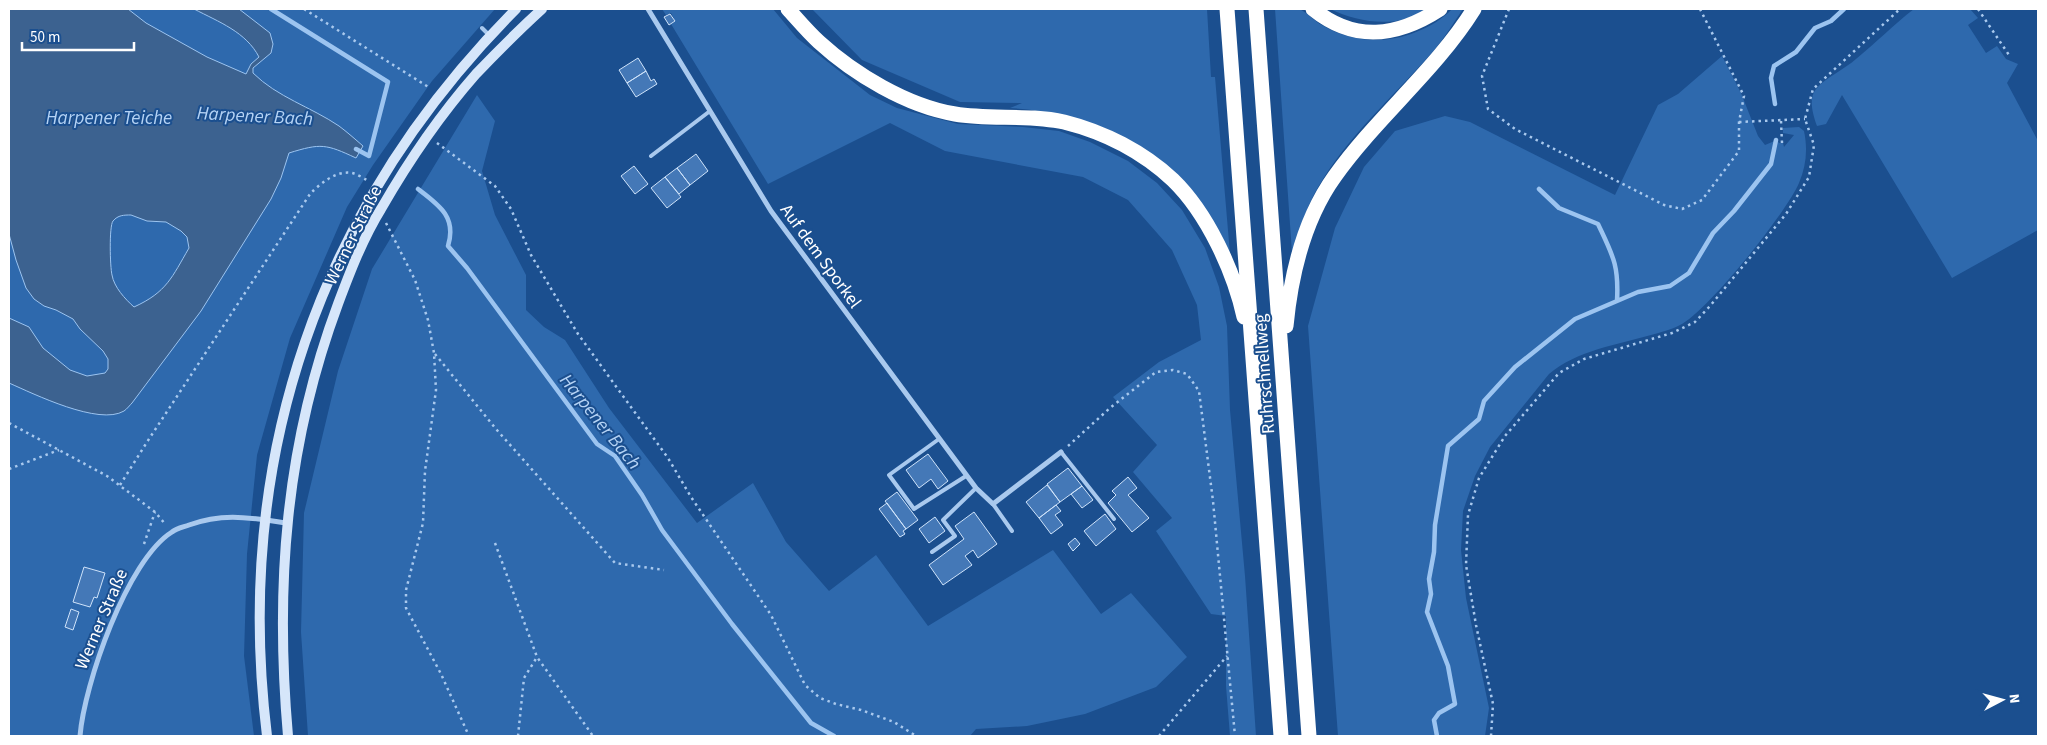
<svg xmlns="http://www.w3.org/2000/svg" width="2047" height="745" font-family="'Source Sans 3',sans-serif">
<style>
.green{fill:#2e69ad}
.water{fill:#3c6290;stroke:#9cc4f0;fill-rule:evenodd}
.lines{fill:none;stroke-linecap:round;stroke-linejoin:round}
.stream{stroke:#9cc4f0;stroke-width:4.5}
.building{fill:#4478b7;stroke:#cfe3fa}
.path{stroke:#a9c9ee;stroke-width:2.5;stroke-dasharray:2.5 4;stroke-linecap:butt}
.lane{stroke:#a9c9ee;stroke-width:4}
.street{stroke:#a9c9ee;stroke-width:5}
.secondary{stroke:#d6e6fa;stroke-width:10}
.highway{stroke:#fff;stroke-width:15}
.labels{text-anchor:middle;stroke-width:4;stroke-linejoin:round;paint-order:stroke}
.street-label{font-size:18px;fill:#fff;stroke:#1b4f8f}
.water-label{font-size:19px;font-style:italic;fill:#b5d3f5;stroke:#1b4f8f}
</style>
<rect width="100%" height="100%" fill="#1b4f8f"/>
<path class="green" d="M9 9H495L432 81 373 165 347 207 290 338 257 455 247 554 244 656 254 736H9Z
M662 9H773L797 38 870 95 897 108 958 124 1023 127 1059 131 1090 142 1128 161 1157 183 1182 210 1205 248 1219 287 1227 326 1230 410 1245 576 1256 736H1230L1226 686V616L1211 614 1156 531 1172 518 1133 472 1157 445 1113 397 1159 362 1201 340 1197 305 1172 250 1128 200 1083 177 945 151 890 123 768 184 671 24 675 21 671 13 666 15Z
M812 9H1207L1211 77H1215L1230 254 1148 152C1107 123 1060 111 1010 108L1022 103 960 102 862 60Z
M1275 9C1283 9 1291 8 1298 9 1305 10 1313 20 1320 24 1350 42 1384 45 1416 32 1429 27 1443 19 1452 9H1463C1454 22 1445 37 1435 49 1398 92 1353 131 1323 179 1308 202 1300 227 1292 253Z
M1330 9H1426C1398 29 1360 23 1330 9Z
M1914 9H1970L1978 18 1968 25 1986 53 1997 46 2006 59 2018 64 2007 83 2038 141V230L1952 278 1842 95 1826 124 1817 126C1813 115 1808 99 1816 89 1825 78 1845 69 1856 59 1876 43 1894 24 1914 9Z
M1722 56 1741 93 1758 136 1765 145 1777 140 1779 143H1783L1784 147 1794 135 1783 133V128L1799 127 1804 131C1808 150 1806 166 1799 183 1787 212 1707 312 1680 325 1671 330 1661 332 1651 335 1616 345 1578 350 1549 374L1490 447 1475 476 1463 511 1461 550 1466 598 1489 708 1485 736H1338L1308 326 1335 228 1364 167 1395 131 1445 116 1470 122 1615 195 1658 105 1678 94Z
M477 95 495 121 482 171 495 215 526 275V310L544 327 565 340 609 408 697 523 753 483 786 542 829 591 876 555 928 626 1053 550 1101 614 1131 593 1187 657 1156 687 1085 714 1027 726 976 729 970 736H308L301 632 304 513 338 371 372 269Z"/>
<path class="water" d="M9 9H128L146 23 207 57 246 74 251 64 259 57C246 32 219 22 194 9H239L270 33 273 44 271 53 253 68V73C277 97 311 107 339 126 347 132 355 139 363 146L356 158C326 144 321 143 289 153L281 178 271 199 201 311 132 403C130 405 127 409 124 411 99 426 34 394 9 383V318L29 327 43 348 70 370 87 376 105 373 108 369V359L103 351 80 329 73 319 56 310 44 306 34 299 26 288 16 260 9 234ZM131 215 147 221 166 222 181 231 187 237 189 248C172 277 167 292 134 307 125 299 114 287 112 275 110 267 109 226 113 221 118 215 124 215 131 215Z"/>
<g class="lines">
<path class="stream" d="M271 9 388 82 369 156 356 149
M1775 104 1771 78 1774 66 1796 52 1815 28 1831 21 1844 9
M418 189C439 205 457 217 448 246L467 268 597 444 615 456 642 495 662 530 732 624 811 723 834 736
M1539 189 1559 208 1598 224C1613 256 1619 265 1617 301
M1437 736 1434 720 1439 713 1455 704 1448 666 1427 612 1431 594 1429 579 1434 552 1435 525 1448 446 1479 419 1484 401 1515 367 1575 319 1638 292 1670 286 1689 273 1713 233 1734 211 1771 164 1776 140"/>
</g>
<path class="building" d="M670 14 675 21 669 25 664 17Z
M638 58 646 71 627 83 619 70Z
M646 71 651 81 654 79 657 84 636 97 627 83Z
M696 154 708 171 690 185 677 168Z
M634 166 648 184 635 194 621 176Z
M677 168 690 185 679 194 665 177Z
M665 177 681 197 667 208 651 188Z
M928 454 948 481 938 489 931 479 919 488 906 470Z
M1068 468 1082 486 1060 502 1047 484Z
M1128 477 1137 488 1128 495 1149 518 1132 532 1108 503 1116 495 1112 491Z
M1047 485 1060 502 1039 518 1026 502Z
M1082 486 1093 500 1082 508 1071 494Z
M897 492 918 520 906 529 885 501Z
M887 503 906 529 903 531 905 534 900 537 879 509Z
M1056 505 1061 511 1055 515 1063 525 1051 534 1039 518Z
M974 512 997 544 978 558 973 550 965 556 972 565 943 585 929 565 964 539 955 526Z
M1105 514 1116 529 1096 546 1084 531Z
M935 517 945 531 929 543 919 529Z
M1075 538 1080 544 1073 551 1068 544Z
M84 567 105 573 97 598 94 597 90 607 73 602Z
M71 609 79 612 73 630 65 627Z"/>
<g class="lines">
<path class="path" d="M304 9 430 88
M1509 9 1482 76 1488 109 1515 129 1664 205 1682 209 1702 200 1739 151V122L1744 96 1700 9
M1978 9 2009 55
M1781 121 1782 143
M1739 122 1805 119
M437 143 495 186 511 209 531 255 578 334 668 458 691 497 771 615 805 685 820 698 836 704 861 710 894 722 916 736
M386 223 415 280 428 320 434 353 436 390 425 471 423 523 406 590V608L441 674 469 736
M435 354 496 429 615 563 664 570
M9 423 107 476 155 512 166 525
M1068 446 1110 408 1156 372 1173 370 1187 374 1199 391 1213 501 1235 736
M9 469 59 450
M120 485 147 442 310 194C320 184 336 170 352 173 357 174 363 178 367 180
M495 543 537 657 593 736
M144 544 155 512
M518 736 524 678 537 657
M1159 736 1227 656
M1491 736 1493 704 1476 625 1466 565 1468 515 1479 478 1505 436 1559 373 1584 359 1672 333 1695 322 1710 306 1786 214 1809 177 1814 145 1805 119 1813 89 1900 9"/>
<path class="lane" d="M482 28 490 36
M651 156 710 111
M939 439 889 475 914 509 966 476
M1061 452 1114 519
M993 504 1012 531
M932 552 955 536 943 520 976 488"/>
<path class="street" d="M648 9 771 211 976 488 993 504 1061 452
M80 736C84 685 127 560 172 532 177 528 184 527 189 525 224 512 251 518 287 523"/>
<path class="secondary" d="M267 736C233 458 319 207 516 9
M288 736C275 587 285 446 338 304 350 272 363 238 381 209 408 162 440 115 476 74 497 52 519 30 542 9"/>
<path class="highway" d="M788 9C798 20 808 32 819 42 854 74 907 106 955 114 990 120 1028 114 1064 122 1104 132 1143 152 1173 180 1207 213 1234 271 1244 317
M1227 9 1281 736
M1256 9 1309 736
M1313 9C1355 43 1397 37 1440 9
M1286 326C1291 274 1304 219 1335 176 1377 117 1436 70 1474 9"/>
</g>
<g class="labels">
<g class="street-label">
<text transform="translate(353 235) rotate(-64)" y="6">Werner Straße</text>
<text transform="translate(821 256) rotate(54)" y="6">Auf dem Sporkel</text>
<text transform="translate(1264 374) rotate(-94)" y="6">Ruhrschnellweg</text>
<text transform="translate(101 619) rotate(-67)" y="6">Werner Straße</text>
</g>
<g class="water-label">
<text transform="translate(255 115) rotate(3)" y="7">Harpener Bach</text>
<text x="109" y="124">Harpener Teiche</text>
<text transform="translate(601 421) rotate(51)" y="7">Harpener Bach</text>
</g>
</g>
<rect width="2047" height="745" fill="none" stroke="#ffffff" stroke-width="20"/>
<g transform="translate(2002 700) rotate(84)" stroke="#1b4f8f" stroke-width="4" paint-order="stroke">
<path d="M0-4L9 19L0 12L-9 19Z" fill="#ffffff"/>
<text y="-8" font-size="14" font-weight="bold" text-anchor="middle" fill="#ffffff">N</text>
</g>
<path d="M22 42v8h112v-8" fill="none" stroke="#ffffff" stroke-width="2.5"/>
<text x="30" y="42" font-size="15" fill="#ffffff" stroke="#1b4f8f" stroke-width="4" paint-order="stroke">50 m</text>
</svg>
